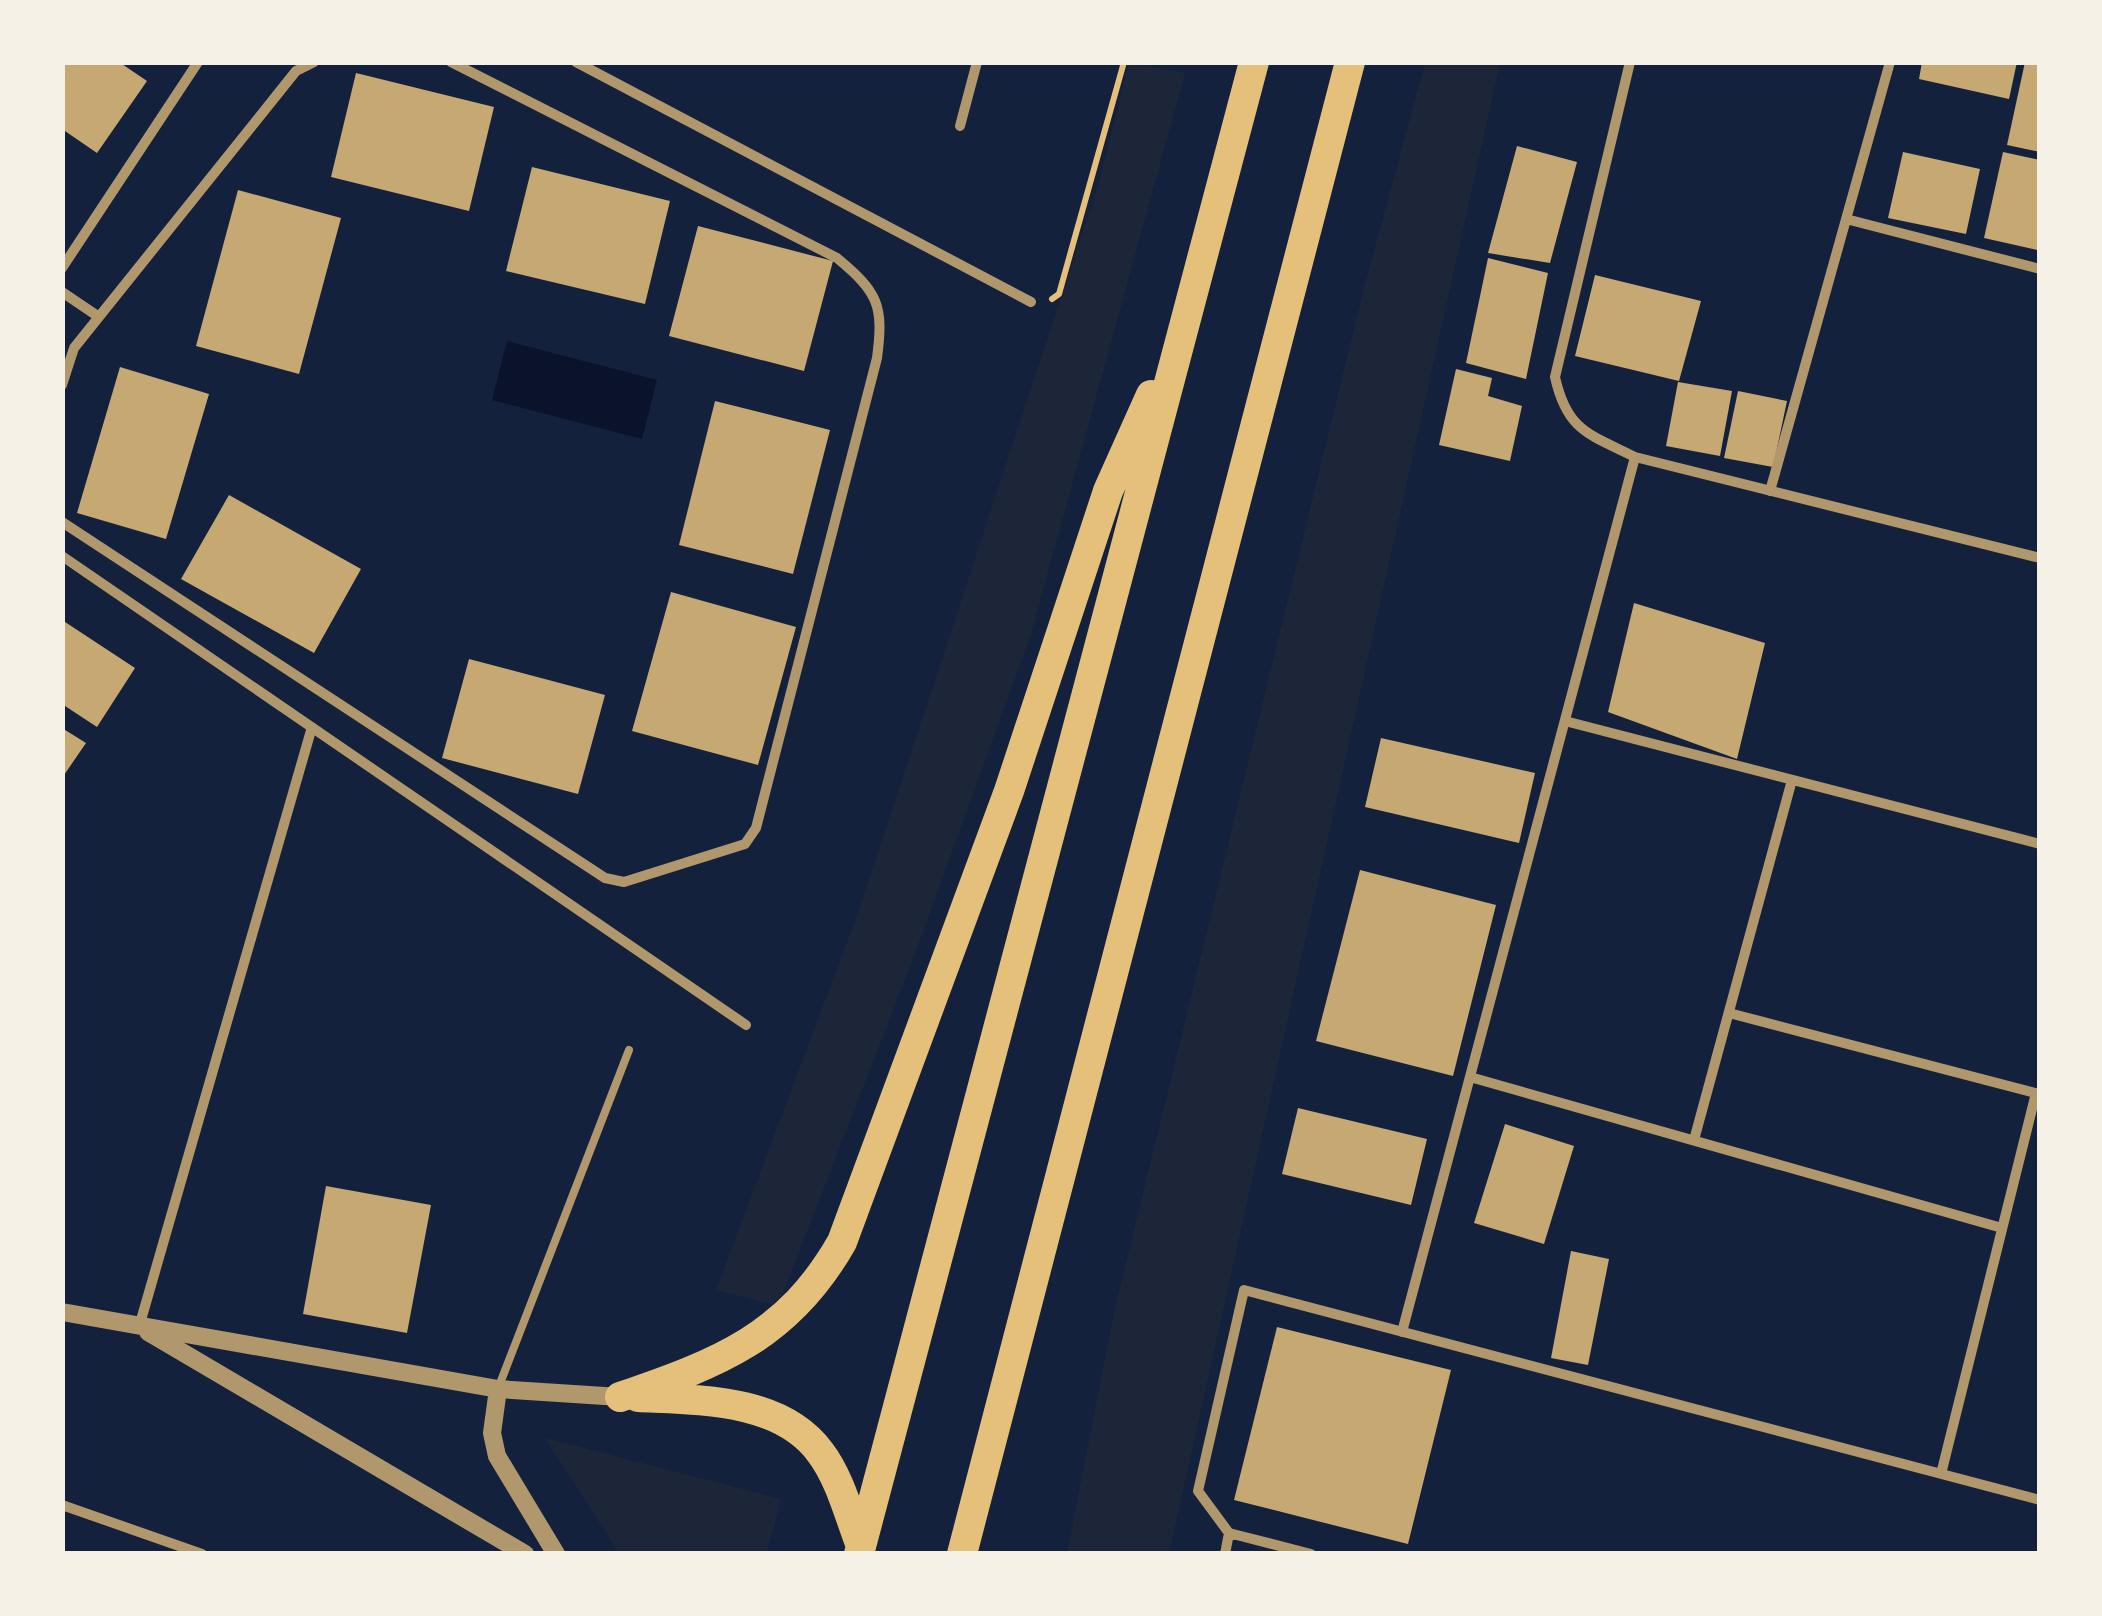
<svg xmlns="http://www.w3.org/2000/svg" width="2102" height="1616" font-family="Roboto,sans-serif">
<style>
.green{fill:#1d2539}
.water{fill:#0b132b}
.building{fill:#c6a872}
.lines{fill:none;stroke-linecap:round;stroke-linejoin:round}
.path{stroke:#e5c07b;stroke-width:6}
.service{stroke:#b1986c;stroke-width:8}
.minor{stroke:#b1986c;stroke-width:10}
.tertiary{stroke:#b1986c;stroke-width:18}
.motorway{stroke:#e5c07b;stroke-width:30}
</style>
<rect width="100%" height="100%" fill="#14213d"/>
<path class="green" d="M1129 63 1185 73 1031 634 916 951 778 1306 716 1290 858 913 1098 186Z
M1425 63H1500L1169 1553H1067L1115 1308 1364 288Z
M545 1438 781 1499 767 1553H619Z"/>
<path class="water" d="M507 341 657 380 642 439 492 400Z"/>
<path class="building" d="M62 62H119L147 81 97 153 62 129Z
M1922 62H2017L2009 99 1919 79Z
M2025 62H2040V152L2007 145Z
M356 73 494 107 469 211 331 177Z
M1517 146 1577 162 1550 263 1488 253Z
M1903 152 1980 169 1966 234 1888 218Z
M2003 152 2040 160 2037 250 1984 238Z
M532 167 670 201 645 304 506 271Z
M238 190 341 218 299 374 196 346Z
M698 226 833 261 804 371 669 336Z
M1488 258 1548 273 1526 379 1466 363Z
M1595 275 1701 301 1679 381 1575 356Z
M120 367 209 394 166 539 77 513Z
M1456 369 1492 378 1488 396 1522 406 1510 461 1439 445Z
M1678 382 1732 391 1720 456 1666 446Z
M1738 391 1787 401 1773 467 1724 458Z
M715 401 830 430 793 574 679 545Z
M229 495 361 569 314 653 181 579Z
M671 592 796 627 758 765 632 731Z
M1634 603 1765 643 1737 759 1608 712Z
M62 620 135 668 97 727 62 704Z
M469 659 605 695 578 794 442 758Z
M62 728 86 743 62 778Z
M1381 738 1535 773 1519 843 1365 807Z
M1360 870 1496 905 1453 1076 1316 1041Z
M1298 1108 1427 1139 1411 1205 1282 1174Z
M1505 1124 1574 1146 1544 1244 1474 1223Z
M326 1186 431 1205 407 1333 303 1314Z
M1571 1251 1609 1259 1588 1365 1551 1358Z
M1277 1327 1451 1370 1408 1544 1234 1500Z"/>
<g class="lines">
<path class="path" d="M1052 299 1059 294 1124 62"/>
<path class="service" d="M499 1386 629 1050"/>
<path class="minor" d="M576 62 1031 302
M1630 62 1555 377C1567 431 1589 434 1635 457L2040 558
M960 126 977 62
M1846 219 2040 269
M62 268 198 62
M62 292 99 317
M62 385 74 348 296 71 314 62
M1770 491 1890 62
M62 522 605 878 624 882 745 844 756 828 877 358C884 305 878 292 837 258L451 62
M62 556 746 1025
M1565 721 2040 844
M1729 1013 2039 1094
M1470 1077 2002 1228
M1694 1140 1792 780
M139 1327 312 727
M1402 1332 1635 457
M1941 1474 2036 1093
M62 1505 202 1554
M1225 1554 1229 1533
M1311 1554 1229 1533 1198 1491 1244 1290 2040 1500"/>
<path class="tertiary" d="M62 1312 498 1389 620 1397
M148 1332 525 1554
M498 1389 492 1433 497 1456 556 1554"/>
<path class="motorway" d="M620 1397C719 1363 788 1337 842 1242L1009 791 1108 491 1151 395
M638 1397C698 1400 780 1398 820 1452 840 1478 849 1515 861 1546
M859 1554 1254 62
M962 1554 1350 62"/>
</g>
<rect width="2102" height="1616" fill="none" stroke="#f6f1e7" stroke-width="130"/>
</svg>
